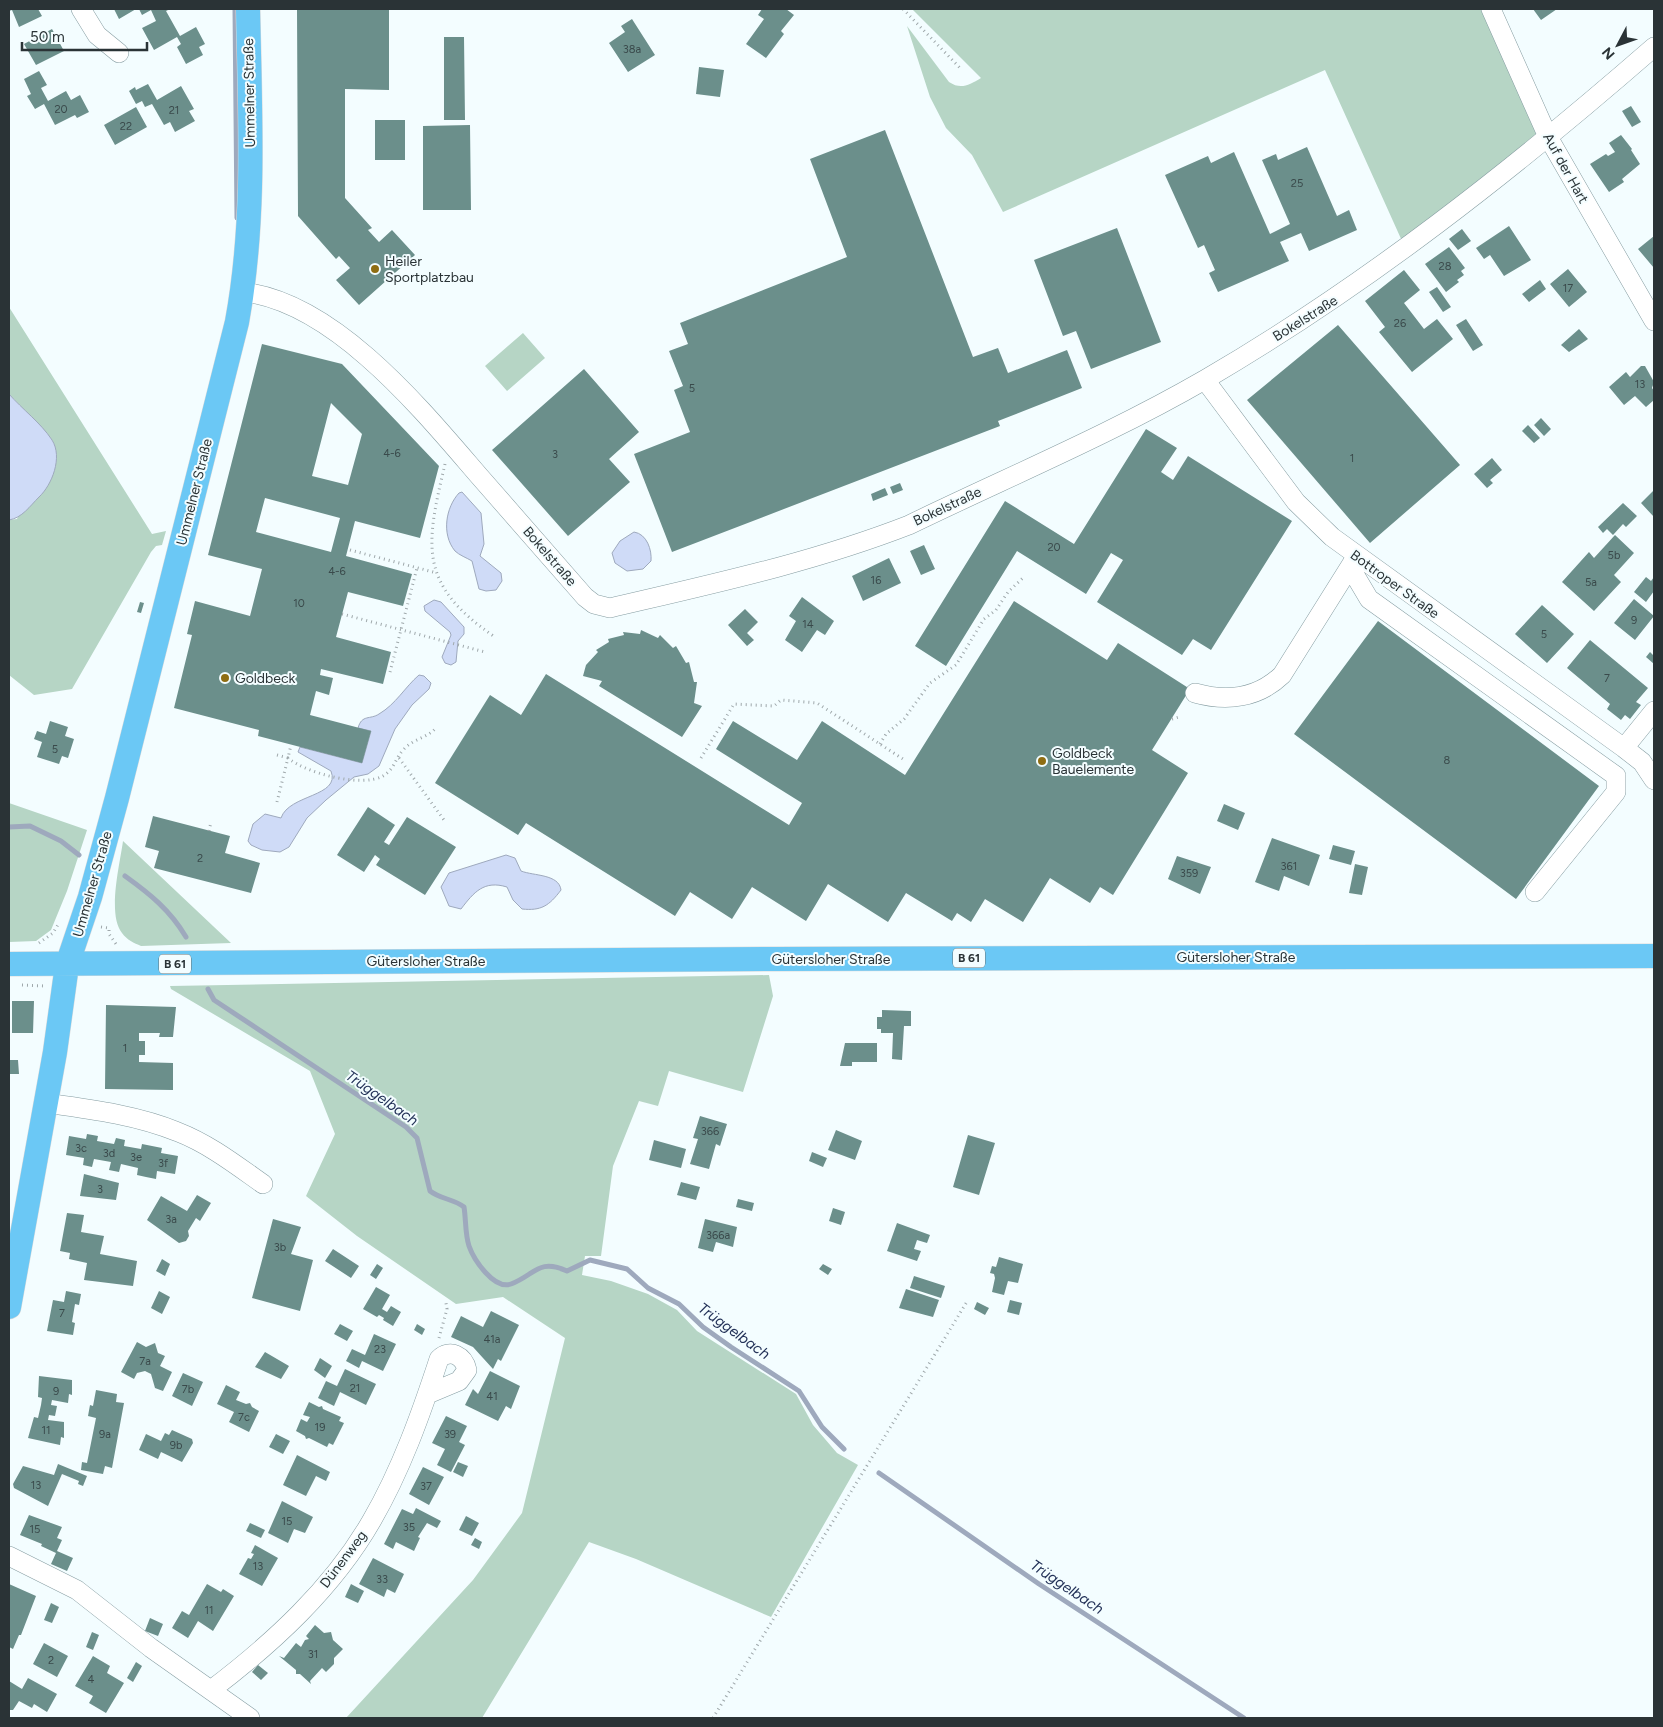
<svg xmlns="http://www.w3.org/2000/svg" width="1663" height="1727" font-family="Figtree,sans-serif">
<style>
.green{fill:#b6d5c5}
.water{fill:#cfdbf7;stroke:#9ea9bd}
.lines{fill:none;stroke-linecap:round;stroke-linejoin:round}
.stream{stroke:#9ea9bd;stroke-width:5}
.building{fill:#6b8f8b;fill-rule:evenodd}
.minor-casing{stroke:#869da2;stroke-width:20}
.major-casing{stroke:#d9dadb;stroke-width:25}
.path{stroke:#9fa8ab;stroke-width:3;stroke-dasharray:1 4;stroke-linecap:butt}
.minor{stroke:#fff;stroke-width:19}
.major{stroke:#6bc8f5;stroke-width:24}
.poi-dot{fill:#8f6d12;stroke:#f3fdff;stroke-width:2}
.labels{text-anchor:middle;stroke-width:4;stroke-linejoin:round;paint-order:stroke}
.number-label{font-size:11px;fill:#3a4a4b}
.shield{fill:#f3fdff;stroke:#667072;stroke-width:1}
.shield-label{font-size:12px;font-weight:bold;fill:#2a3336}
.street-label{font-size:14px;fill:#2a3336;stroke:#f3fdff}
.poi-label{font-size:14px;fill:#2a3336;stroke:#f3fdff;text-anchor:start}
.water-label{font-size:15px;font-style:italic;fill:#243359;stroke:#f3fdff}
</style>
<rect width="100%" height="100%" fill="#f3fdff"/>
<path class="green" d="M912 9H1483L1537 135 1402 241 1325 70 1003 212 972 155 946 128 930 97 907 26 949 82C961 90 969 85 981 78Z
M9 307 152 534 166 531 162 545 156 546 151 552 72 689 34 695 9 675V520L17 519 53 441 9 394Z
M523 333 545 358 507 391 485 366Z
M9 803 87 830 67 891 51 930 36 941 9 942Z
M123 841 231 943 141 946C134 943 127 940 122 933 107 914 120 864 123 841Z
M769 975 773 996 743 1092 669 1071 658 1106 639 1101 613 1166 601 1256H585L582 1275 611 1281 648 1294 677 1310 697 1331 796 1394 813 1425 837 1453 858 1465 771 1617 636 1559 589 1542 482 1718H346L473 1580 522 1513 565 1338 503 1297 456 1304 357 1236 306 1196 335 1134 310 1071 171 989 170 986Z"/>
<path class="water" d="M9 394C22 409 41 423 52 440 63 457 52 485 39 497 30 506 22 518 9 520Z
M462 492 481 513 484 544 480 556 501 573 502 581 496 590 486 591 479 589 472 561C467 558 459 555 455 551 441 534 446 507 459 493Z
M634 532C647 534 652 550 651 561L643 569 627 571 615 563 612 553 620 541Z
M434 600 441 602 464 627V634L458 641 456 662 451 665 445 663 442 657 451 635 450 632 425 611 424 606Z
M419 675 424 676 431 683 429 689 412 705 395 729 379 766 368 774 354 777 326 800 307 818 289 847 280 852 262 850 251 845 248 841 253 824 265 814 281 818C289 794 341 797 331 771L298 752 300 747 362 763 371 731 358 728C362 714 370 720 379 714 396 704 405 687 419 675Z
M506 855 515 858 521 871C534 876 559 874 561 890 549 906 541 911 522 909L513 900 507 887C484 880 474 892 461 909L449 906 441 887 449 873Z"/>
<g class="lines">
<path class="stream" d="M235 9 237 218
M9 827 30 826 61 841 79 855
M125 876C150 894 170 910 186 937
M208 989 214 1000 406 1127 417 1138 430 1191C440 1199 454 1199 464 1207 466 1219 465 1234 469 1246 474 1260 494 1290 511 1284 535 1275 538 1258 567 1271L590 1260 627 1269 648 1288 679 1304 703 1327 731 1347 799 1391 822 1427 844 1449
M879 1473 1039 1584 1244 1718"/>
</g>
<path class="building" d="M9 9H38L42 16 19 27 12 10 9 11Z
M114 9H136L119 19Z
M139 9H170L166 11 180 36 196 27 205 44 199 47 203 55 186 64 177 47 181 44 177 37 154 50 142 28 156 21 151 10 142 15Z
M297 9H389V90L345 89V198L372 228 368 230 379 242 392 230 415 255 359 305 336 280 350 268 339 256 336 259 298 216Z
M762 9H786L794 15 781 31 784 34 766 58 746 44 764 19 758 15Z
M1533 9H1557L1541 20Z
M632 19 655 55 628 72 609 43 625 32 621 26Z
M52 29 64 51 36 65 24 44Z
M444 37H464L465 120H444Z
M699 67 724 70 720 97 696 94Z
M39 71 47 85 41 88 48 101 66 91 71 100 80 95 89 112 77 118 75 115 55 125 44 104 35 109 27 96 31 94 24 79Z
M148 84 157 100 181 86 194 109 189 111 195 121 175 132 170 122 164 125 152 104 145 107 142 101 136 104 129 91 135 87 136 90Z
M1631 106 1641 122 1632 127 1622 111Z
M136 107 147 127 115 145 104 125Z
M375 120H405V160H375Z
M470 125 471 210H423V126Z
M885 130 973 357 998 348 1008 373 1067 350 1082 388 998 421 1000 426 672 552 634 454 690 432 674 390 683 386 669 351 688 344 680 323 847 257 810 159Z
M1621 135 1632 149 1631 150 1640 164 1622 179 1624 182 1609 192 1590 164 1606 154 1608 156 1615 152 1609 143Z
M1307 147 1337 216 1349 210 1357 230 1309 251 1301 233 1280 242 1289 261 1218 292 1209 273 1215 270 1204 245 1198 248 1165 175 1208 156 1211 163 1234 152 1270 234 1290 224 1262 160 1276 154 1278 160Z
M1509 226 1531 260 1504 276 1490 255 1484 259 1476 248Z
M1117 228 1161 342 1091 369 1076 331 1063 336 1034 260Z
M1462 229 1471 241 1458 250 1449 239Z
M1654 236V268L1638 249Z
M1449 247 1465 268 1461 271 1464 275 1457 280 1459 282 1446 292 1425 264Z
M1568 269 1587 292 1569 307 1550 284Z
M1404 270 1420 290 1404 303 1424 329 1437 319 1453 339 1412 372 1379 332 1385 327 1365 301Z
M1540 280 1546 289 1529 302 1522 294Z
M1437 287 1451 307 1443 312 1429 292Z
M1466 319 1483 345 1473 351 1456 325Z
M1338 325 1460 465 1370 543 1247 400Z
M1579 329 1588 339 1569 352 1561 345Z
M262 344 342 364 439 466 420 538 355 521 346 556 412 574 403 606 348 592 336 637 391 652 383 684 321 669 320 675 333 678 329 695 316 691 310 715 371 731 362 763 258 736 259 730 174 708 192 635 187 634 195 601 250 616 262 569 208 555ZM331 403 362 434 348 485 312 476ZM265 498 340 518 331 552 256 532Z
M1641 366H1645L1654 382 1652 388 1654 391V400L1646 407 1635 396 1624 405 1609 387 1626 372 1630 377Z
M584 369 639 432 609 459 630 482 568 536 492 450Z
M1541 418 1551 429 1544 436 1534 425Z
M1528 425 1540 438 1534 443 1522 431Z
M1146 429 1177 448 1161 472 1173 480 1188 456 1292 521 1211 650 1193 639 1182 655 1097 602 1123 560 1111 553 1086 594 1017 551 946 666 915 646 1005 501 1074 544Z
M1492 458 1502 470 1490 480 1493 483 1487 488 1474 474Z
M900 483 903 490 893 494 890 487Z
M885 488 888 495 873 501 871 494Z
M1654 490V517L1641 503Z
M1623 503 1637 516 1626 527 1623 524 1613 535 1607 529 1603 533 1598 527Z
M1615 535 1634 553 1614 575 1621 582 1594 611 1562 582 1589 552 1594 558Z
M924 545 935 569 921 575 910 551Z
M889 558 901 583 863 601 852 576Z
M1646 577 1651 581 1654 577V591L1646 602 1634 592Z
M802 597 834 621 825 635 817 630 802 652 785 640 796 621 789 616Z
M1634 599 1654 616 1635 640 1614 623Z
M1014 601 1107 660 1118 643 1190 689 1152 750 1188 773 1113 895 1100 887 1090 903 1050 878 1023 922 985 899 971 922 957 913 952 921 906 893 888 922 828 884 806 921 752 887 732 919 690 892 675 916 526 823 518 835 435 783 490 695 521 715 546 674 789 825 802 803 716 749 733 721 797 760 822 721 905 775Z
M140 602 144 603 141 613 137 612Z
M1542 605 1574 634 1547 663 1515 634Z
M745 609 758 622 747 633 754 640 747 646 728 625Z
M1378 621 1599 786 1516 899 1294 734Z
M641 630 658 638 660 635 673 648 676 646 686 663 689 662 694 682H697L694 703 702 706 682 737 599 686 602 681 583 676 586 665 598 652 596 650 609 642 608 639 624 635 623 632 640 634Z
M1590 640 1648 688 1636 702 1641 705 1630 719 1625 715 1621 720 1607 709 1610 704 1567 668Z
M1650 652 1654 656V664L1646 657Z
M50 721 68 727 65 736 74 739 68 758 62 756 59 764 37 757 42 742 34 739 37 731 46 734Z
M1224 804 1245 813 1238 830 1217 821Z
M368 807 395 825 384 842 389 845 407 817 456 847 425 895 376 865 380 859 375 855 364 872 337 855Z
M153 816 230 836 225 853 260 863 251 893 154 868 159 851 145 847Z
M1272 838 1320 855 1309 886 1284 876 1279 891 1255 882Z
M1333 845 1355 851 1351 865 1329 859Z
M1177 856 1211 867 1200 894 1168 879Z
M1355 864 1368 867 1362 895 1349 893Z
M12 1001H34L33 1033H12Z
M106 1005 176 1007 173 1037H159L160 1033H139V1041H145V1055H139V1062L173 1063V1090L105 1089Z
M882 1010 911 1011V1026H904L902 1060 892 1059 893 1033H881V1029H877V1017H882Z
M845 1043H877V1062H852V1066H840Z
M9 1060H18L19 1074H9Z
M700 1116 727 1124 720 1146 716 1144 709 1169 690 1164 698 1139 693 1138Z
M836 1130 862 1141 855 1160 828 1150Z
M87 1134 98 1136 97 1141 114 1144 116 1138 125 1140 124 1146 141 1149 142 1144 162 1148 161 1153 178 1156 175 1174 157 1171 156 1179 146 1177 137 1175 138 1168 121 1164 119 1172 109 1170 111 1162 94 1159 92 1167 83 1165 84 1158 66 1155 69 1136 86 1139Z
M968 1135 995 1143 979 1195 953 1187Z
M654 1140 686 1149 681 1168 649 1160Z
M812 1152 827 1158 823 1167 809 1161Z
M84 1174 119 1183 116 1200 80 1196Z
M681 1182 700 1187 696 1200 677 1195Z
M197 1195 211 1203 200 1221 196 1218 188 1231 189 1236 186 1241 179 1243 147 1220 161 1196 187 1211Z
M738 1199 754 1203 752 1211 736 1207Z
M833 1208 845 1212 841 1225 829 1221Z
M67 1213 84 1215 81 1232 104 1236 100 1254 137 1261 133 1286 84 1280 87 1263 69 1259 70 1253 60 1251Z
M273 1219 301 1227 291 1254 313 1260 300 1311 252 1298Z
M705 1219 737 1227 733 1247 716 1242 713 1252 698 1248Z
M897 1223 930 1235 927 1243 917 1240 914 1249 921 1251 917 1261 887 1251Z
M333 1249 359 1266 351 1278 325 1261Z
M999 1257 1023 1264 1018 1283 1008 1281 1004 1295 992 1292 995 1278 994 1274 990 1273 992 1266 996 1267Z
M162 1259 170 1264 165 1276 156 1271Z
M377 1264 383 1268 376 1279 370 1275Z
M823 1264 832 1269 828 1275 819 1269Z
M914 1276 945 1286 941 1298 910 1288Z
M376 1287 390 1295 382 1309 387 1312 391 1306 401 1312 393 1326 383 1320 384 1318 379 1315 377 1317 363 1309Z
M906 1289 939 1300 933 1317 899 1308Z
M66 1291 81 1294 79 1305 75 1304 72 1322 75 1323 73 1335 47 1331 53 1300 64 1302Z
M159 1291 170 1297 162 1314 151 1308Z
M1010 1300 1022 1303 1019 1315 1007 1312Z
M977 1302 989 1308 985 1315 974 1309Z
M491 1311 519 1325 501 1361 498 1359 493 1369 473 1347 451 1337 461 1316 483 1327Z
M340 1324 353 1331 347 1341 334 1334Z
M417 1324 425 1329 422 1335 414 1330Z
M374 1334 396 1344 383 1371 362 1361 359 1368 346 1361 352 1349 365 1355Z
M137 1342 146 1347 155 1343 158 1353 165 1356 160 1366 172 1372 163 1391 155 1388 151 1374 145 1371 137 1373 134 1379 121 1372Z
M265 1352 289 1366 281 1379 255 1367Z
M320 1358 332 1366 325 1378 314 1370Z
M345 1369 376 1384 366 1405 340 1392 334 1406 318 1398 326 1381 337 1386Z
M490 1371 520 1386 511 1409 506 1406 498 1421 465 1405 473 1389 478 1394Z
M183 1373 203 1382 192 1406 172 1396Z
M39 1376 72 1380V1395L69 1394 68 1403 52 1400 51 1405 57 1406 55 1416 49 1415 48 1420 64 1422V1438L61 1437 60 1445 28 1438 34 1417 38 1418 41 1405 42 1398 38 1397Z
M226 1385 240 1392 236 1400 246 1404 250 1403 252 1407 259 1411 249 1432 229 1422 234 1412 217 1404Z
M96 1390 117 1394 116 1402 124 1403 112 1468 105 1466 103 1474 81 1470 82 1462 87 1463 96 1418 88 1416 90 1405 93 1406Z
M309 1402 319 1407 322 1406 323 1409 341 1417 339 1421 344 1423 333 1445 329 1443 327 1447 309 1438 306 1439 305 1436 296 1431 301 1419 307 1422 310 1417 303 1415Z
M446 1416 467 1426 459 1442 465 1445 451 1472 437 1465 445 1449 432 1443Z
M172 1430 192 1439 193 1443 182 1462 161 1452 158 1459 139 1450 146 1434 161 1441 165 1433 169 1435Z
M276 1434 290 1441 283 1454 269 1447Z
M297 1455 330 1472 326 1481 316 1476 306 1496 283 1485Z
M458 1462 468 1466 463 1477 453 1472Z
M58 1464 87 1476 83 1486 78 1484 79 1481 62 1474 48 1506 14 1488 13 1484 23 1466 54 1475Z
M423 1467 444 1477 429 1505 409 1494Z
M282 1501 313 1517 305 1533 294 1529 288 1543 268 1533Z
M416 1508 441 1521 437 1528 427 1523 418 1537 420 1538 414 1551 396 1542 393 1549 384 1544 402 1509 413 1514Z
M29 1515 62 1527 57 1538 62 1540 57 1551 73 1558 67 1571 51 1564 56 1553 41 1546 42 1544 20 1535Z
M466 1516 479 1523 472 1536 459 1530Z
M250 1523 265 1530 261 1538 246 1531Z
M475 1538 482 1542 479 1549 471 1545Z
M255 1545 278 1558 262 1586 239 1574 248 1558 251 1559 254 1554 251 1553Z
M373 1558 404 1574 395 1593 387 1589 384 1597 359 1584Z
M9 1584 36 1596 21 1635H19L13 1649 9 1647Z
M207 1584 221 1592 223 1589 234 1596 213 1631 198 1621 188 1638 172 1628 182 1611 189 1615Z
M351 1584 364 1591 358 1603 345 1597Z
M51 1603 59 1607 52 1623 44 1620Z
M150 1618 163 1624 158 1636 145 1631Z
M315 1625 324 1633 331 1632 333 1640 343 1649 334 1658V1664L326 1672 322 1668 310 1681 311 1684 300 1674H296V1670L279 1656 284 1658 296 1643 301 1647 305 1640 309 1639 306 1636Z
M92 1632 99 1635 93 1650 86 1647Z
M44 1643 68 1656 57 1677 33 1664Z
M93 1656 110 1666 107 1673 124 1683 106 1713 89 1703 93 1696 75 1686Z
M136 1662 142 1666 133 1682 127 1678Z
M258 1665 268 1673 261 1680 252 1672Z
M28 1678 57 1694 47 1712 34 1704 32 1708 19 1701 13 1710H9V1681L22 1689Z"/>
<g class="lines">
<defs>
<path id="minor" d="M81 9 97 35 119 53
M1491 9 1548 137 1654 321
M243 292C335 302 423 411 480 477 515 517 550 557 585 597L594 604 610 608C712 584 811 563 909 525 1008 477 1111 434 1206 379 1367 285 1514 169 1654 47
M1205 380 1296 502 1332 537 1624 748 1642 762 1654 780
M1350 567 1369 599 1616 776V792L1535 892
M1195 693C1227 702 1258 698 1282 675L1356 557
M1624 748 1654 711
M46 1103C89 1109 137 1115 178 1132 209 1144 236 1165 263 1184
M9 1556 77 1590 151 1648 250 1718
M211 1690C273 1643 333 1588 372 1520 401 1470 421 1414 439 1359 450 1348 464 1356 467 1370L459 1381 428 1394"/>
<path id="major" d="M9 964 775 959 1654 956
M9 1307 55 1052 67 965 90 897 117 798 237 322C256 219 250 113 248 9"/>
</defs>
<use href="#minor" class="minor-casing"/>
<use href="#major" class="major-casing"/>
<path class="path" d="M903 9 962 70
M445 464C426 545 417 584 495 637
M350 550 437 573
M342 614 485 652
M390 672 417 568
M1172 719 1179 717
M880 744 886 734 904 719 930 683 956 665 984 619 996 610 1008 592 1025 576
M277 755 288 758 291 745
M399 758 444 820
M701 758 734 704 774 706 781 700 817 703 906 761
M277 802 288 758C306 773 361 788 383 776 395 769 395 758 404 749 413 739 427 738 436 728
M209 831 211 822
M101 927 109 928V934L116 944
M39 943 53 933 59 923
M22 985 45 986
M439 1338 447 1309 446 1303
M713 1718 968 1300"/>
<use href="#minor" class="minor"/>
<use href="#major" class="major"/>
</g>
<g class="poi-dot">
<circle cx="375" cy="269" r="5"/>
<circle cx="225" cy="678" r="5"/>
<circle cx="1042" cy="761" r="5"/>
</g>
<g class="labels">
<g class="number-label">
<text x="632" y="53">38a</text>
<text x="61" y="113">20</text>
<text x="174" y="114">21</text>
<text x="126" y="130">22</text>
<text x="1297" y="187">25</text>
<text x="1445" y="270">28</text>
<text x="1568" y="292">17</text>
<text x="1400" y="327">26</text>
<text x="1640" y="388">13</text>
<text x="692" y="392">5</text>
<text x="392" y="457">4-6</text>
<text x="555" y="458">3</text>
<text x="1352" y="462">1</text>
<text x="1054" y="551">20</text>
<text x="1614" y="559">5b</text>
<text x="337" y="575">4-6</text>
<text x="876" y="584">16</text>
<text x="1591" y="586">5a</text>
<text x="299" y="607">10</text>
<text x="1634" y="624">9</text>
<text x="808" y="628">14</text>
<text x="1544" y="638">5</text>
<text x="1607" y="682">7</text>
<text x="55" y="753">5</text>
<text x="1447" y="764">8</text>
<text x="200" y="862">2</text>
<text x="1289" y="870">361</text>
<text x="1189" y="877">359</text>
<text x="125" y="1052">1</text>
<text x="710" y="1135">366</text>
<text x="81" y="1152">3c</text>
<text x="109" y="1157">3d</text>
<text x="136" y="1161">3e</text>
<text x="163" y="1167">3f</text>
<text x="100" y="1193">3</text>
<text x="171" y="1223">3a</text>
<text x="718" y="1239">366a</text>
<text x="280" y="1251">3b</text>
<text x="62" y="1317">7</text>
<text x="492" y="1343">41a</text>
<text x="380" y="1353">23</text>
<text x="145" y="1365">7a</text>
<text x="355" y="1392">21</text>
<text x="188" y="1393">7b</text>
<text x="56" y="1395">9</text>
<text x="492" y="1400">41</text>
<text x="244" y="1421">7c</text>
<text x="320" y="1431">19</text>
<text x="46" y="1434">11</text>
<text x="105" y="1438">9a</text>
<text x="450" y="1438">39</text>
<text x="176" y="1449">9b</text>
<text x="36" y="1489">13</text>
<text x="426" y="1490">37</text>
<text x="287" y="1525">15</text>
<text x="409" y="1531">35</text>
<text x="35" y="1533">15</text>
<text x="258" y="1570">13</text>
<text x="382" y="1583">33</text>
<text x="209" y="1614">11</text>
<text x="313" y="1658">31</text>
<text x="51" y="1664">2</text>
<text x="91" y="1683">4</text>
</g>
<g class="shield">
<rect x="953" y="948.5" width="32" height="19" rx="4"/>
<rect x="159" y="954.5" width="32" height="19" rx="4"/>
</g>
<g class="shield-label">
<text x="969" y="962">B 61</text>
<text x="175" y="968">B 61</text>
</g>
<g class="street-label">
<text transform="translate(249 93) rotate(-91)" y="5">Ummelner Straße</text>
<text transform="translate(1566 168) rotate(61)" y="5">Auf der Hart</text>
<text transform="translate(1305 318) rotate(-32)" y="5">Bokelstraße</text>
<text transform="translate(194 492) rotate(-76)" y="5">Ummelner Straße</text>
<text transform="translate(947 506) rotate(-25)" y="5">Bokelstraße</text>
<text transform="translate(550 556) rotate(49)" y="5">Bokelstraße</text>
<text transform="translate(1395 584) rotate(36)" y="5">Bottroper Straße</text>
<text transform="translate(92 884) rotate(-74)" y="5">Ummelner Straße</text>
<text x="1236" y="962">Gütersloher Straße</text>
<text x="831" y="964">Gütersloher Straße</text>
<text x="426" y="966">Gütersloher Straße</text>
<text transform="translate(343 1559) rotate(-53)" y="5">Dünenweg</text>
</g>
<g class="poi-label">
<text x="385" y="266">Heiler<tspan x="385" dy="16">Sportplatzbau</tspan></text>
<text x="235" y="683">Goldbeck</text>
<text x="1052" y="758">Goldbeck<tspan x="1052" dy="16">Bauelemente</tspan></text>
</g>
<g class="water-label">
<text transform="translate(382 1098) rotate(35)" y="5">Trüggelbach</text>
<text transform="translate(734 1331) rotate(36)" y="5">Trüggelbach</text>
<text transform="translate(1067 1587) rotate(34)" y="5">Trüggelbach</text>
</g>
</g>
<rect width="1663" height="1727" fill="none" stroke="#2a3336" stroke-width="20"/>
<g transform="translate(1618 45) rotate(229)" stroke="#f3fdff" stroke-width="4" paint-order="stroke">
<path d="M0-4L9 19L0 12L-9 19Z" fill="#2a3336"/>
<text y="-8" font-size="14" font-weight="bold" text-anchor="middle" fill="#2a3336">N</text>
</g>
<path d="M22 42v8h125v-8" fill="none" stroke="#2a3336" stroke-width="2.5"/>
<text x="30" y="42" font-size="15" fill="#2a3336" stroke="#f3fdff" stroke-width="4" paint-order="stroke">50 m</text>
</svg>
